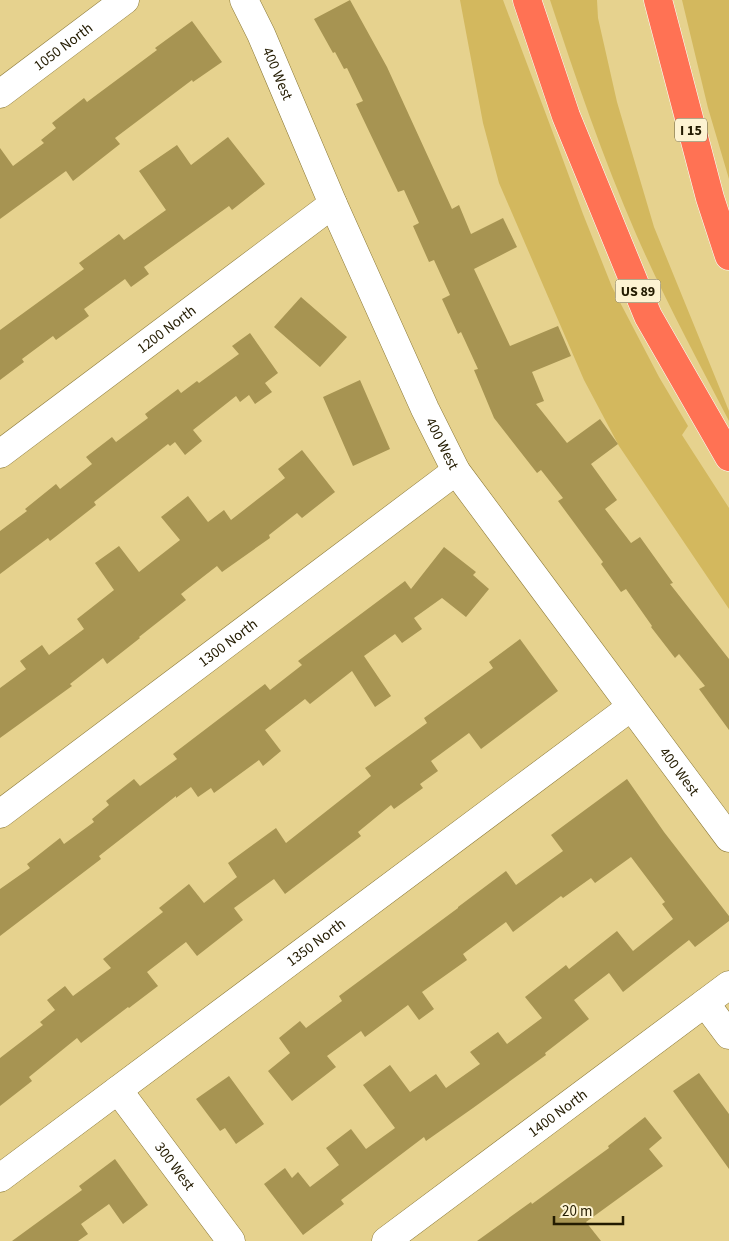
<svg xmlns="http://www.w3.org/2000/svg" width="729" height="1241" font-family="'Source Sans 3',sans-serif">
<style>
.green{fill:#d3b85e}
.building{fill:#a79452}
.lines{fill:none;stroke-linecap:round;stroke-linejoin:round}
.minor-casing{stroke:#8b7836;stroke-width:29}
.highway-casing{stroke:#fff;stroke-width:29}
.minor{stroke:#fff;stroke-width:28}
.highway{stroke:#ff7254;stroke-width:28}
.labels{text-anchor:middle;stroke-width:4.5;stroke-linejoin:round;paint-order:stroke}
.shield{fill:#fdf3d2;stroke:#645c40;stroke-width:1}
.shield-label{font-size:14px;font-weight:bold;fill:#231b01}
.street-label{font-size:15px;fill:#231b01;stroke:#fdf3d2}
</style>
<rect width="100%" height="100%" fill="#e6d28e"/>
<path class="green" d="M460 0H503L559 149 583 214 612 287 659 377 688 426 682 435 729 508V609L619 446 584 380 499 183 483 123Z
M550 0H597L598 18 617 102 654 227 729 411V421C697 359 664 298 636 234 603 158 576 79 550 0Z
M682 0H729V179L708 108Z"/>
<path class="building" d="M350 0 387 67 452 209 459 205 471 234 503 218 517 247 474 269 510 346 558 326 571 356 532 372 544 401 536 404 567 443 600 419 618 444 591 464 617 500 605 509 631 543 640 537 673 583 670 584 729 659V730L699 689 705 686 679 654 675 658 651 627 652 626 626 589 621 592 601 564 603 562 558 501 563 498 541 470 537 473 494 418 474 370 478 369 461 332 458 334 442 299 450 295 434 260 429 262 413 226 419 223 404 190 398 192 356 104 363 101 347 68 344 69 335 52 333 53 314 19Z
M192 21 222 62 193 82 192 80 115 138 120 144 73 181 66 171 0 219V148L13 166 44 143 41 140 56 128 52 123 84 98 87 102 157 50 155 48Z
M228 137 265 184 232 210 229 206 144 267 149 274 131 287 125 279 84 309 89 316 56 340 53 336 22 359 24 362 0 380V330L84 269 79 263 119 234 124 240 166 210 139 171 177 145 191 165Z
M301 297 347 337 320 367 274 327Z
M250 333 278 373 265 383 272 392 255 404 249 395 240 402 236 396 193 430 202 441 185 455 175 442 170 446 168 444 94 502 96 505 50 541 48 538 0 574V531L27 511 25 509 56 484 60 489 92 464 86 457 112 437 116 442 148 418 145 414 178 389 181 393 197 381 199 383 239 354 232 346Z
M360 380 390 449 353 466 323 397Z
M302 450 335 492 302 518 297 513 269 535 270 538 222 572 217 566 181 594 186 600 139 637 140 638 107 664 103 658 70 684 72 686 0 738V688L26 669 20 661 42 645 49 655 84 629 77 619 114 590 95 563 119 546 139 572 180 540 161 517 188 496 208 522 224 510 231 520 285 478 278 469Z
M444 547 476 572 473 575 489 589 466 617 442 598 414 618 422 629 402 643 395 634 364 656 391 696 375 707 352 671 310 704 305 699 265 730 281 751 263 766 259 760 214 793 211 788 198 797 191 787 176 798V796L99 856 101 859 0 936V889L30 868 27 864 60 838 64 844 94 822 92 819 109 805 106 801 134 779 140 786 177 759 173 754 265 684 270 690 302 665 298 661 405 581 411 589Z
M520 639 558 691 481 749 469 733 431 761 438 771 420 784 423 788 394 809 391 805 358 832 361 836 285 894 274 879 234 908 243 920 197 956 186 942 147 972 158 986 129 1008 128 1007 81 1043 77 1038 29 1077 32 1081 0 1106V1058L43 1025 40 1022 55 1010 47 1000 65 986 73 996 111 968 103 959 163 912 159 908 189 884 204 903 237 877 228 863 276 828 286 843 371 776 365 768 427 723 424 718 493 668 489 662Z
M627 779 664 832 729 916V921L695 947 689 940 623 992 609 973 574 1000 589 1019 545 1053 546 1055 473 1108 426 1141 424 1137 341 1200 344 1204 303 1235 264 1184 285 1168 292 1178 298 1172 310 1187 339 1165 326 1148 351 1129 366 1149 395 1128 363 1085 390 1065 410 1092 436 1074 446 1088 480 1064 470 1052 498 1032 507 1044 542 1018 525 997 566 965 569 969 617 931 633 951 673 919 662 904 665 902 631 857 595 883 591 878 563 898 561 896 513 932 506 922 463 954 467 960 422 992 434 1009 419 1020 408 1005 365 1037 361 1031 327 1056 336 1067 292 1101 268 1071 290 1053 279 1038 300 1021 306 1028 342 1001 339 996 458 908V907L506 871 516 885 563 851 551 835Z
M699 1073 729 1114V1169L673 1091Z
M229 1076 264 1124 236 1144 225 1128 220 1131 196 1099Z
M645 1117 662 1138 649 1149 663 1166 586 1222 601 1241H477L531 1202 532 1204 609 1148 608 1146Z
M115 1159 148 1205 123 1224 109 1204 81 1224 88 1234 78 1241H12L82 1190 79 1186Z"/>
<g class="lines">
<defs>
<g id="minor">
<path id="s1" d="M244 0 261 34 333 204 425 409 456 471 729 838"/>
<path id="s2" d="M0 94 125 0"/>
<path id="s3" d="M0 454 333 204"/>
<path id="s4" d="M0 814 456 471"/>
<path d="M705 1003 729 1035"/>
<path id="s5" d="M118 1090 231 1241"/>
<path id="s6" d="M0 1178 631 707"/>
<path id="s7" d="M386 1241 729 985"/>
</g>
<path id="highway" d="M527 0 566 116 648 316 729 457
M658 0 710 198 729 256"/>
</defs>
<use href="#minor" class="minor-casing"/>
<use href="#highway" class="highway-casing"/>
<use href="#minor" class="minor"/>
<use href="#highway" class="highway"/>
</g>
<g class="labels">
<g class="shield">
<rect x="675" y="118.5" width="32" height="23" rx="4"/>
<rect x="615.5" y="279.5" width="45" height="23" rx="4"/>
</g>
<g class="shield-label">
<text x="691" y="135">I 15</text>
<text x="638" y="296">US 89</text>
</g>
<g class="street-label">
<text dy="5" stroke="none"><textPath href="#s2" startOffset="79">1050 North</textPath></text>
<text dy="5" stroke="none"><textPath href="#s1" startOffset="81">400 West</textPath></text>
<text dy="5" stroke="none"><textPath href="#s3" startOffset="208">1200 North</textPath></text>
<text dy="5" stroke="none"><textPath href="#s1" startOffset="486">400 West</textPath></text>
<text dy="5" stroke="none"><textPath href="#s4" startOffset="285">1300 North</textPath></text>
<text dy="5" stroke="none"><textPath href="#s1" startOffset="891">400 West</textPath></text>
<text dy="5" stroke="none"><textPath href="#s6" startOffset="394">1350 North</textPath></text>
<text dy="5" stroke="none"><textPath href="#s7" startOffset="214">1400 North</textPath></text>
<text dy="5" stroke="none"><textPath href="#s5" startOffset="95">300 West</textPath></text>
</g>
</g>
<path d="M554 1216v8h69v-8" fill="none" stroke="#231b01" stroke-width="2.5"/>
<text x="562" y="1216" font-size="15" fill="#231b01" stroke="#fdf3d2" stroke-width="4" paint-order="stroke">20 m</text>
</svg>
